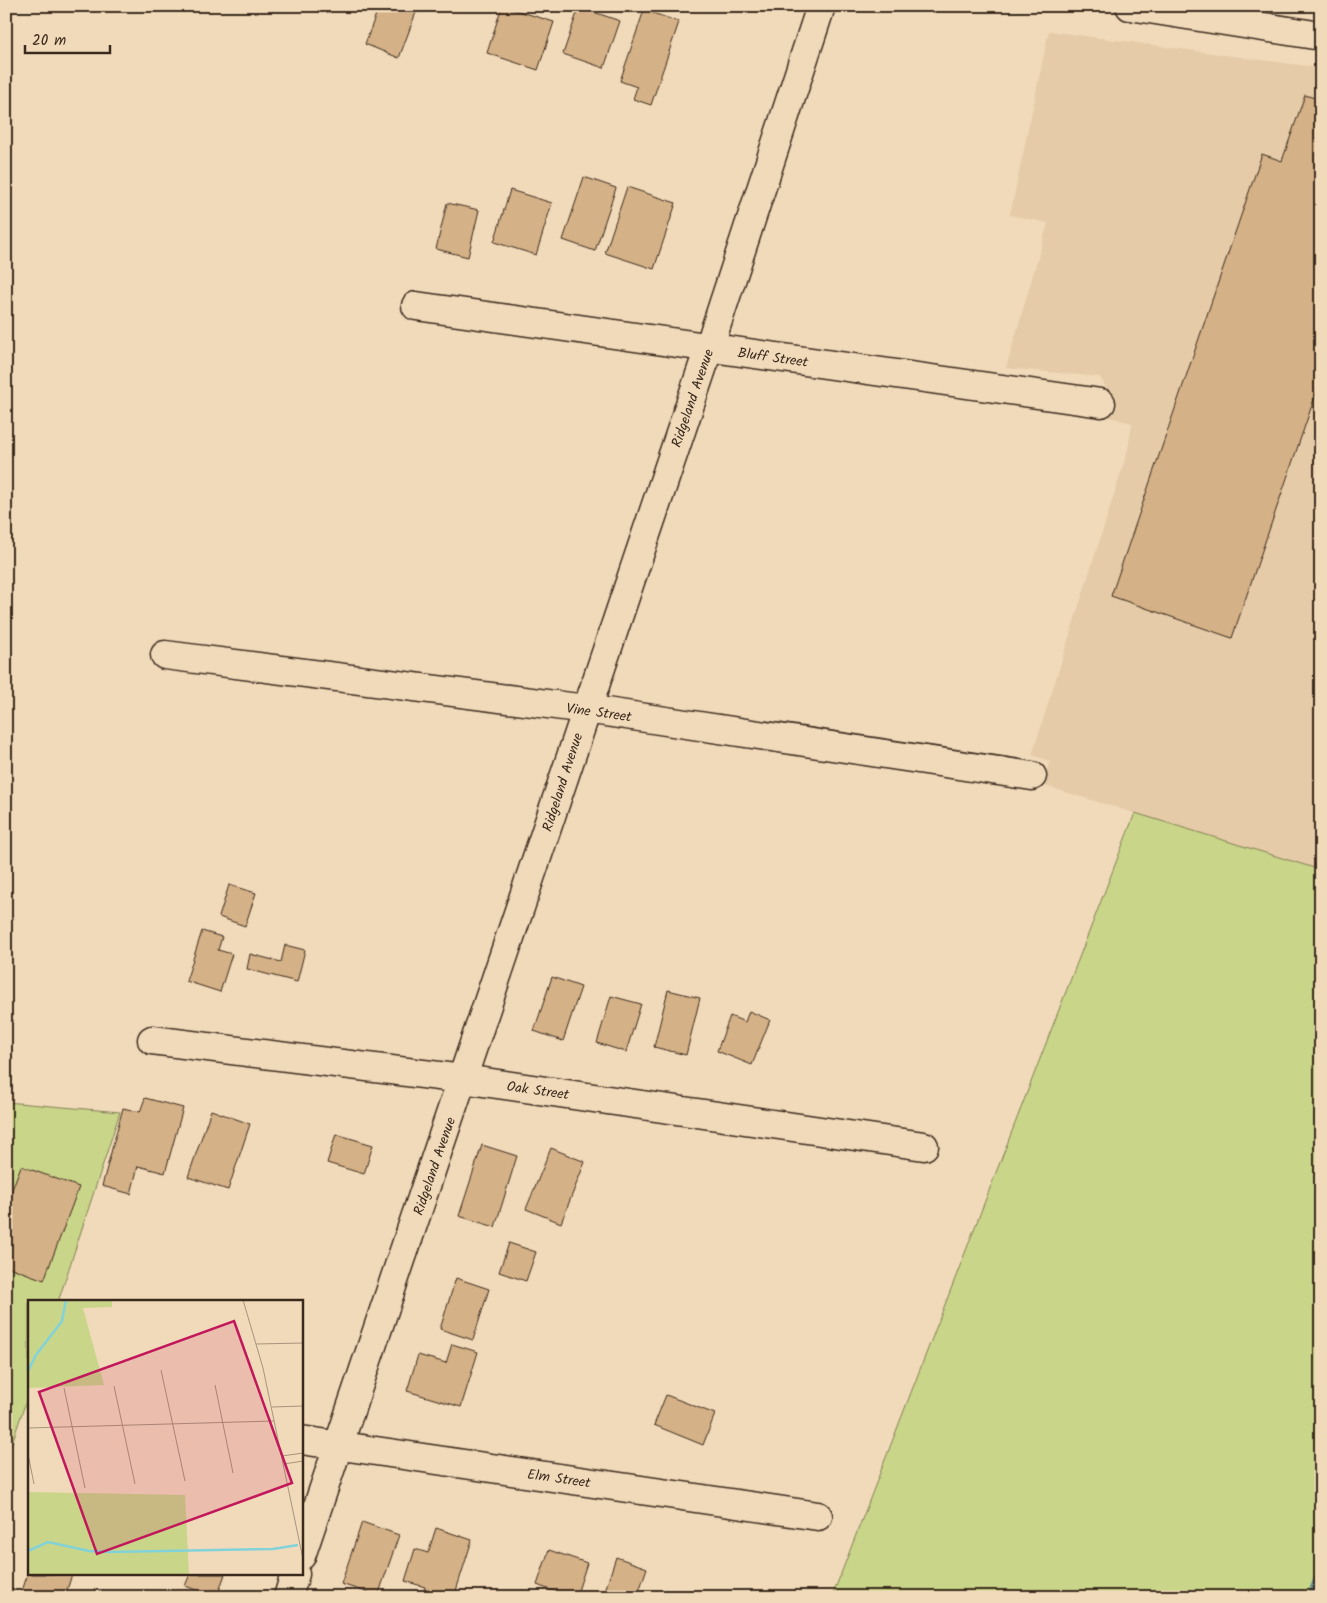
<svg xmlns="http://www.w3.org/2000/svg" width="1327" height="1603" font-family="Kalam,sans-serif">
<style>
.built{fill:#e5cba7}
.green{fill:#c9d589;stroke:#828054}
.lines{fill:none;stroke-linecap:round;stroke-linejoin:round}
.stream{stroke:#658f8e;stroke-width:9}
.building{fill:#d4b186;stroke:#3b2a1e}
.minor-casing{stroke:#3b2a1e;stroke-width:31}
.minor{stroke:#f1daba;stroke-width:28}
.labels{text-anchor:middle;stroke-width:4;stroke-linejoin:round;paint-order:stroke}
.street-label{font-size:14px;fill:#3b2a1e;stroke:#f1daba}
.inset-river{fill:none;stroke:#81d2d9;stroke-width:2.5}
.inset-road{fill:none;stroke:#a8947c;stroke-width:1}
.view{fill:#c2185b;fill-opacity:0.15;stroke:#c2185b;stroke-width:2.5}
.inset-edge{fill:none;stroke:#3b2a1e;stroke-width:2.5}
</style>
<rect width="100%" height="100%" fill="#f1daba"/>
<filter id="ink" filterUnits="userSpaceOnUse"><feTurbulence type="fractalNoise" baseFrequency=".02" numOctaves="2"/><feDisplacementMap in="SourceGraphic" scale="10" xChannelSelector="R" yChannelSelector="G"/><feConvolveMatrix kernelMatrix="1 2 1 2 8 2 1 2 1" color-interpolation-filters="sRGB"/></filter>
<g filter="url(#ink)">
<path class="built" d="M1049 31 1321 68V870L1042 785 1050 761 1032 755 1128 450 1132 423 1101 415 1107 390 1100 377 1006 368 1048 223 1010 215Z"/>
<path class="green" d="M1135 813 1321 870V1597H832Z
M6 1102 120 1112 58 1302H29V1392L6 1461Z"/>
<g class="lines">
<path class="stream" d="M1311 1597 1321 1572"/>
</g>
<path class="building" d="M379 6 418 7 399 58 365 44Z
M502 6 554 22 538 70 487 53Z
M579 7 620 21 604 68 563 54Z
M644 10 679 22 651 105 633 99 637 87 620 81Z
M1305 95 1321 100V379L1232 638 1111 596 1262 154 1282 161Z
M584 177 616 188 595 251 563 240Z
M627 187 676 203 654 269 605 253Z
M510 190 552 203 536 255 494 242Z
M447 203 479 210 468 257 436 249Z
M229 885 256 893 245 926 219 917Z
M202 931 222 937 218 950 232 954 220 992 186 981Z
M285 945 305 950 297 982 247 969 250 954 281 962Z
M552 977 581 987 563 1041 534 1031Z
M668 990 700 998 686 1055 654 1047Z
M611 996 641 1004 626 1052 597 1043Z
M749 1011 770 1020 752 1065 717 1051 730 1016 745 1022Z
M145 1098 183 1108 165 1173 138 1166 131 1194 102 1186 123 1108 140 1112Z
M211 1110 250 1124 228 1190 188 1177Z
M336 1134 373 1145 364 1174 327 1163Z
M482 1145 517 1156 495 1227 459 1216Z
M551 1148 585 1162 561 1223 526 1209Z
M21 1166 79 1187 44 1280 6 1266V1205Z
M509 1243 536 1252 526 1281 499 1272Z
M456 1278 489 1289 473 1340 440 1329Z
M452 1344 478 1352 461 1407 407 1391 418 1355 446 1363Z
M666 1395 715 1414 703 1445 654 1425Z
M362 1522 399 1535 378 1596 341 1584Z
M436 1528 472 1540 454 1597H422L425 1587 405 1581 415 1549 428 1553Z
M549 1550 587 1563 576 1597H569L537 1585Z
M616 1557 647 1568 637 1597H603Z
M29 1570V1574H72L65 1597H29L21 1594Z
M190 1574H225L217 1597 185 1586Z"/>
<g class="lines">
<defs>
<path id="minor" d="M1130 6 1321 36
M416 306 1101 403
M165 655 586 709 1032 776
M152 1040 463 1079 924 1146
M301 1440 818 1516
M301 1556 709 348 821 6
M288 1597 295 1574"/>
</defs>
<use href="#minor" class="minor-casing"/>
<use href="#minor" class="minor"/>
</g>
</g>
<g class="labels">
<g class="street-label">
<text transform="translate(773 357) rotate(8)" y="5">Bluff Street</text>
<text transform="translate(692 398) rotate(-71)" y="5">Ridgeland Avenue</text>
<text transform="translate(599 712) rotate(8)" y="5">Vine Street</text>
<text transform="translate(562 782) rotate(-72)" y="5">Ridgeland Avenue</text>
<text transform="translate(538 1090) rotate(8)" y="5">Oak Street</text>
<text transform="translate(434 1166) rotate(-71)" y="5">Ridgeland Avenue</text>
<text transform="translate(559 1478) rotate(8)" y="5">Elm Street</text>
</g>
</g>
<g transform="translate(28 1300)">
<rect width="275" height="275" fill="#f1daba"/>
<path d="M0 0H84V7L55 8 76 85 1 88 0 98ZM0 192 157 195 161 275H0Z" fill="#c9d589"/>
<path class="inset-river" d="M0 71 8 55 34 21 38 0M0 251 20 242 61 251 82 252 245 249 270 245"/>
<path class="inset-road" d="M215 0 235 68 275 259M228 44 275 43M133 70 157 181M187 85 205 173M86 86 107 184M36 88 57 188M244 107 275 106M0 128 246 121M0 154 6 184M254 156 275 153M256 164 275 161"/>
<path class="view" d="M206 21 264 183 69 254 11 92Z"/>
<rect width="275" height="275" class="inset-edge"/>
</g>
<rect width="1327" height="1603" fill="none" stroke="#f1daba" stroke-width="25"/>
<rect x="12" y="12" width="1302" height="1578" fill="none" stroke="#3b2a1e" stroke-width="2" filter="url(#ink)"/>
<path d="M25 45v8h85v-8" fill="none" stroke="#3b2a1e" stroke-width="2.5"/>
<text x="32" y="45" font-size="15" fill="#3b2a1e" stroke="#f1daba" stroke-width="4" paint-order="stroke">20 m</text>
</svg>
